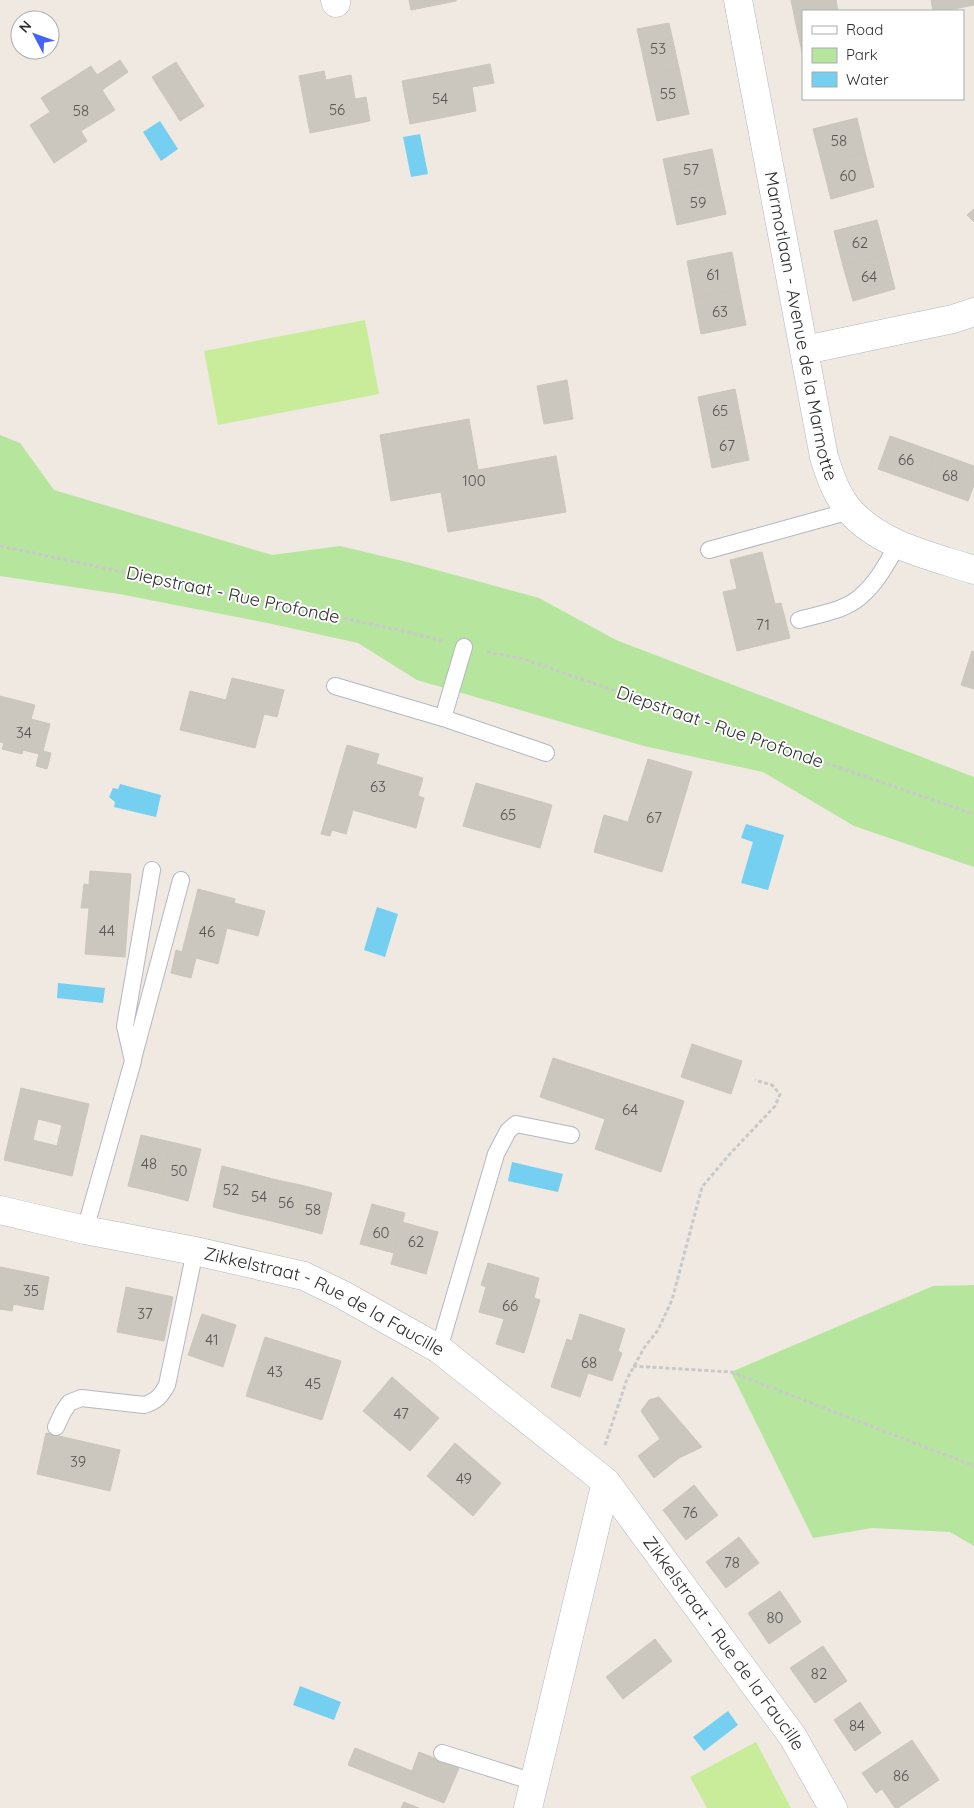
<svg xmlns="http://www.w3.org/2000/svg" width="974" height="1808" font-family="Quicksand,sans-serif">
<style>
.green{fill:#b6e59e}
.pitch{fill:#c9ec9a}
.water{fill:#75cff0}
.building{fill:#cbc7bf;stroke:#cbc5ba;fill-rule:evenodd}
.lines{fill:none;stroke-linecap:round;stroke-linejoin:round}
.lane-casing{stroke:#b4b7c1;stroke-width:18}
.street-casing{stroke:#b4b7c1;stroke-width:29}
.path{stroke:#c9c9c9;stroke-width:3;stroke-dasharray:4 2.5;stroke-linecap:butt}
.lane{stroke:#fff;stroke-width:16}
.street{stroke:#fff;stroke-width:28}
.labels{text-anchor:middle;stroke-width:4;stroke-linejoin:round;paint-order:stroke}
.number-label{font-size:15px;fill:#555452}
.street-label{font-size:18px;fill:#2e2e2e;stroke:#fff}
</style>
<rect width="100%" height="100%" fill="#efe9e1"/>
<path class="green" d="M0 435 20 443 54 490 272 555 340 546 407 562 539 598 616 640 974 777V867L854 826 763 772 644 746 417 680 358 643 263 622 119 594 0 576Z
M974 1285V1546L950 1532 872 1528 813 1538 731 1372 933 1286Z"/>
<path class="pitch" d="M365 320 379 394 218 425 204 351Z
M756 1742 791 1808H707L690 1777Z"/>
<path class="water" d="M160 121 178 149 161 161 143 132Z
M420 134 428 174 411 177 403 137Z
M120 784 161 795 156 817 114 807 115 802 109 797 113 788 118 789Z
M746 824 784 835 768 890 741 883 753 842 741 838Z
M377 907 398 914 385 957 364 950Z
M58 983 105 988 103 1003 57 998Z
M512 1162 563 1174 558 1192 508 1181Z
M300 1686 341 1702 334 1720 293 1705Z
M728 1711 738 1725 704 1751 693 1737Z"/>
<path class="building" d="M409 0H456V1L411 10Z
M791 0H836L838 11H803V33L798 34Z
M931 0H974V5L944 11H933Z
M669 23 679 68 647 75 637 29Z
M803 33V56L798 34Z
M120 60 128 72 102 90 115 110 81 131 87 141 54 163 30 125 50 112 41 98 91 66 97 75Z
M176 62 204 106 180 121 152 77Z
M490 64 494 83 472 87 476 111 410 124 402 81Z
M679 68 689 114 657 121 647 75Z
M324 71 326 80 351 75 355 99 366 97 370 121 310 133 299 76Z
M857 118 865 152 822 164 813 129Z
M712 149 719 182 670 192 663 159Z
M865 152 874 187 831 199 822 164Z
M719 182 726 214 677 225 670 192Z
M974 209V222L967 215Z
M877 220 886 254 843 266 834 231Z
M732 252 739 289 694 298 687 261Z
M886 254 895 289 853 301 843 266Z
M739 289 746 325 701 334 694 298Z
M567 380 573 419 544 424 537 386Z
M735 389 742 425 705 432 698 397Z
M469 419 478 470 556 456 566 512 448 532 441 492 391 501 380 435Z
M742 425 749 460 712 468 705 432Z
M890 436 935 452 923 485 878 469Z
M935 452 974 466V485L968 501 923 485Z
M762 552 775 604 781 603 790 638 737 651 723 592 737 589 730 560Z
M972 651 974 652V689L961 685Z
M232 678 284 690 277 717 264 714 255 748 180 730 190 691 226 700Z
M0 696 35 705 31 719 50 724 43 751 51 753 47 769 36 766 39 754 23 750 22 754 2 749 4 743 0 742Z
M347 745 379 754 376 764 423 778 418 796 424 798 416 828 353 810 346 834 332 830 330 836 321 834Z
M648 759 692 772 662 872 594 852 604 815 628 822Z
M476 783 552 805 540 848 463 826Z
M90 871 131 874 125 957 85 954 89 908H81L84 884 89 885Z
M198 889 235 899 234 903 265 911 258 936 227 928 218 964 196 958 191 978 171 973 176 950 182 952Z
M692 1044 742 1061 731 1094 681 1077Z
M553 1058 684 1101 661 1172 595 1149 605 1119 540 1097Z
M21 1088 89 1104 72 1176 4 1160ZM38 1119 62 1125 57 1146 33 1140Z
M141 1135 171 1142 158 1193 128 1186Z
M171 1142 201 1149 188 1201 158 1193Z
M222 1166 250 1173 240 1214 213 1207Z
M250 1173 277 1180 267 1220 240 1214Z
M277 1180 305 1186 295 1227 267 1220Z
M305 1186 332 1193 322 1234 295 1227Z
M372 1204 405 1213 394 1253 360 1244Z
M402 1222 438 1232 426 1274 391 1264Z
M488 1263 539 1278 534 1298 540 1300 524 1353 496 1344 504 1319 479 1312 486 1287 481 1285Z
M0 1267 20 1271 12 1311 0 1309Z
M20 1271 49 1277 43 1310 13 1304Z
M126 1287 173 1297 164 1341 117 1332Z
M202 1314 236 1325 223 1367 188 1355Z
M580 1314 625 1329 618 1351 622 1353 612 1381 588 1373 580 1397 551 1387 567 1339 572 1341Z
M265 1337 303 1349 284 1408 246 1396Z
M303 1349 341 1361 322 1420 284 1408Z
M392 1377 439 1418 410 1451 363 1411Z
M659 1397 702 1447 679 1458 654 1478 638 1456 660 1439 641 1411 649 1400Z
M46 1433 120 1450 110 1491 37 1474Z
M455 1443 501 1483 473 1516 427 1476Z
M694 1485 718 1515 686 1540 663 1510Z
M739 1537 759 1563 726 1588 706 1562Z
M780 1591 801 1622 769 1644 748 1613Z
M655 1639 672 1661 623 1699 606 1677Z
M823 1646 847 1681 815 1703 790 1668Z
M860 1702 881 1733 855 1751 834 1720Z
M912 1740 939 1780 898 1808H895L882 1789 876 1793 862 1773Z
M355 1748 412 1771 419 1752 459 1768 444 1803 348 1765Z
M404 1802 419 1808H401Z"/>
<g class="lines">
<defs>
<path id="lane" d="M709 550 850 511
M799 620C819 614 844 611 860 597 877 583 887 563 898 544
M335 686 443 718 546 753
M443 718 464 647
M133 1059 181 880
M85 1230 133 1061 125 1026 152 870
M439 1349 496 1154 508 1131 516 1124 571 1135
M56 1427 63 1412 69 1403 81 1398 144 1405C157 1401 161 1396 167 1385L195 1251
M442 1753 534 1782"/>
<g id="street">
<path d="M335 0 336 3"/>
<path id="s1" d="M738 0 824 457C830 476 837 497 851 512 882 546 932 556 974 570"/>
<path d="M805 350 953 319 974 312"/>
<path id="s2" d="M0 1210 85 1230 195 1251 304 1276 343 1295 439 1349 606 1482 793 1737 833 1808"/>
<path d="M528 1808 606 1482"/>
</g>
</defs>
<use href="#lane" class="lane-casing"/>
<use href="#street" class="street-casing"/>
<path class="path" d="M0 546 399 630 442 641
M487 652 520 658 974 814
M633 1366 731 1372 974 1466
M605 1445 627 1379 644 1348 658 1330 672 1300 702 1187 729 1155 775 1106 780 1094 772 1085 755 1080"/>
<use href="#lane" class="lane"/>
<use href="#street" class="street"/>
</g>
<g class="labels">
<g class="number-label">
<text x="658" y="54">53</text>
<text x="668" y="99">55</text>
<text x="440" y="104">54</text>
<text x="337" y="115">56</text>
<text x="81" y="116">58</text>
<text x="839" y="146">58</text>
<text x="691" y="175">57</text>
<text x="848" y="181">60</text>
<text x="698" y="208">59</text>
<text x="860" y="248">62</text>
<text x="713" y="280">61</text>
<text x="869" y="282">64</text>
<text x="720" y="317">63</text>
<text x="720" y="416">65</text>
<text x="727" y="451">67</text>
<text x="906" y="465">66</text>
<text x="950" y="481">68</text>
<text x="474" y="486">100</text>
<text x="763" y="630">71</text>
<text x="24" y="738">34</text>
<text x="378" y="792">63</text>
<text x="508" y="820">65</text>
<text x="654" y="823">67</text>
<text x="107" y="936">44</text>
<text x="207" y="937">46</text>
<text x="630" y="1115">64</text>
<text x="149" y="1169">48</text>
<text x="179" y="1176">50</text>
<text x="231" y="1195">52</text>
<text x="259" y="1202">54</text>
<text x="286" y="1208">56</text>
<text x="313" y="1215">58</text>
<text x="381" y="1238">60</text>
<text x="416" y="1247">62</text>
<text x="31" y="1296">35</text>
<text x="510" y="1311">66</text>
<text x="145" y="1319">37</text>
<text x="212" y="1345">41</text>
<text x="589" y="1368">68</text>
<text x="275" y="1377">43</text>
<text x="313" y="1389">45</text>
<text x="401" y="1419">47</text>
<text x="78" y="1467">39</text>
<text x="464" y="1484">49</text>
<text x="690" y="1518">76</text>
<text x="732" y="1568">78</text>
<text x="775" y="1623">80</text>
<text x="819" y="1679">82</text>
<text x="857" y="1731">84</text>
<text x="901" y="1781">86</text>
</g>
<g class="street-label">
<text dy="6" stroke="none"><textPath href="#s1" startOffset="332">Marmotlaan - Avenue de la Marmotte</textPath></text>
<text transform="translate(233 595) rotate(12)" y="6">Diepstraat - Rue Profonde</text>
<text transform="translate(720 727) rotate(19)" y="6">Diepstraat - Rue Profonde</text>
<text dy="6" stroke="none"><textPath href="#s2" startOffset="339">Zikkelstraat - Rue de la Faucille</textPath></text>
<text dy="6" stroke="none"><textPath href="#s2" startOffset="878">Zikkelstraat - Rue de la Faucille</textPath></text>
</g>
</g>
<rect x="802" y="10" width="162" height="90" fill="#ffffff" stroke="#ababab"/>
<rect x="812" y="26" width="25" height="8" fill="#ffffff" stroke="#ababab"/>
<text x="846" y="35" font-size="15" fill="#2e2e2e">Road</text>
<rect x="812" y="48" width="25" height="15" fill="#b6e59e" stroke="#ababab"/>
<text x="846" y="60" font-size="15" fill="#2e2e2e">Park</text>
<rect x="812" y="72" width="25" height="15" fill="#75cff0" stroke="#ababab"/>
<text x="846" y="85" font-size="15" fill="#2e2e2e">Water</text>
<g transform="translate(35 35) rotate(311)"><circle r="24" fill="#ffffff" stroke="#ababab"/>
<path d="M0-4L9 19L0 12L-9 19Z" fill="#4264fb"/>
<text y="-8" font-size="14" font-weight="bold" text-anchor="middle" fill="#2e2e2e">N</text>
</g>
</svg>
